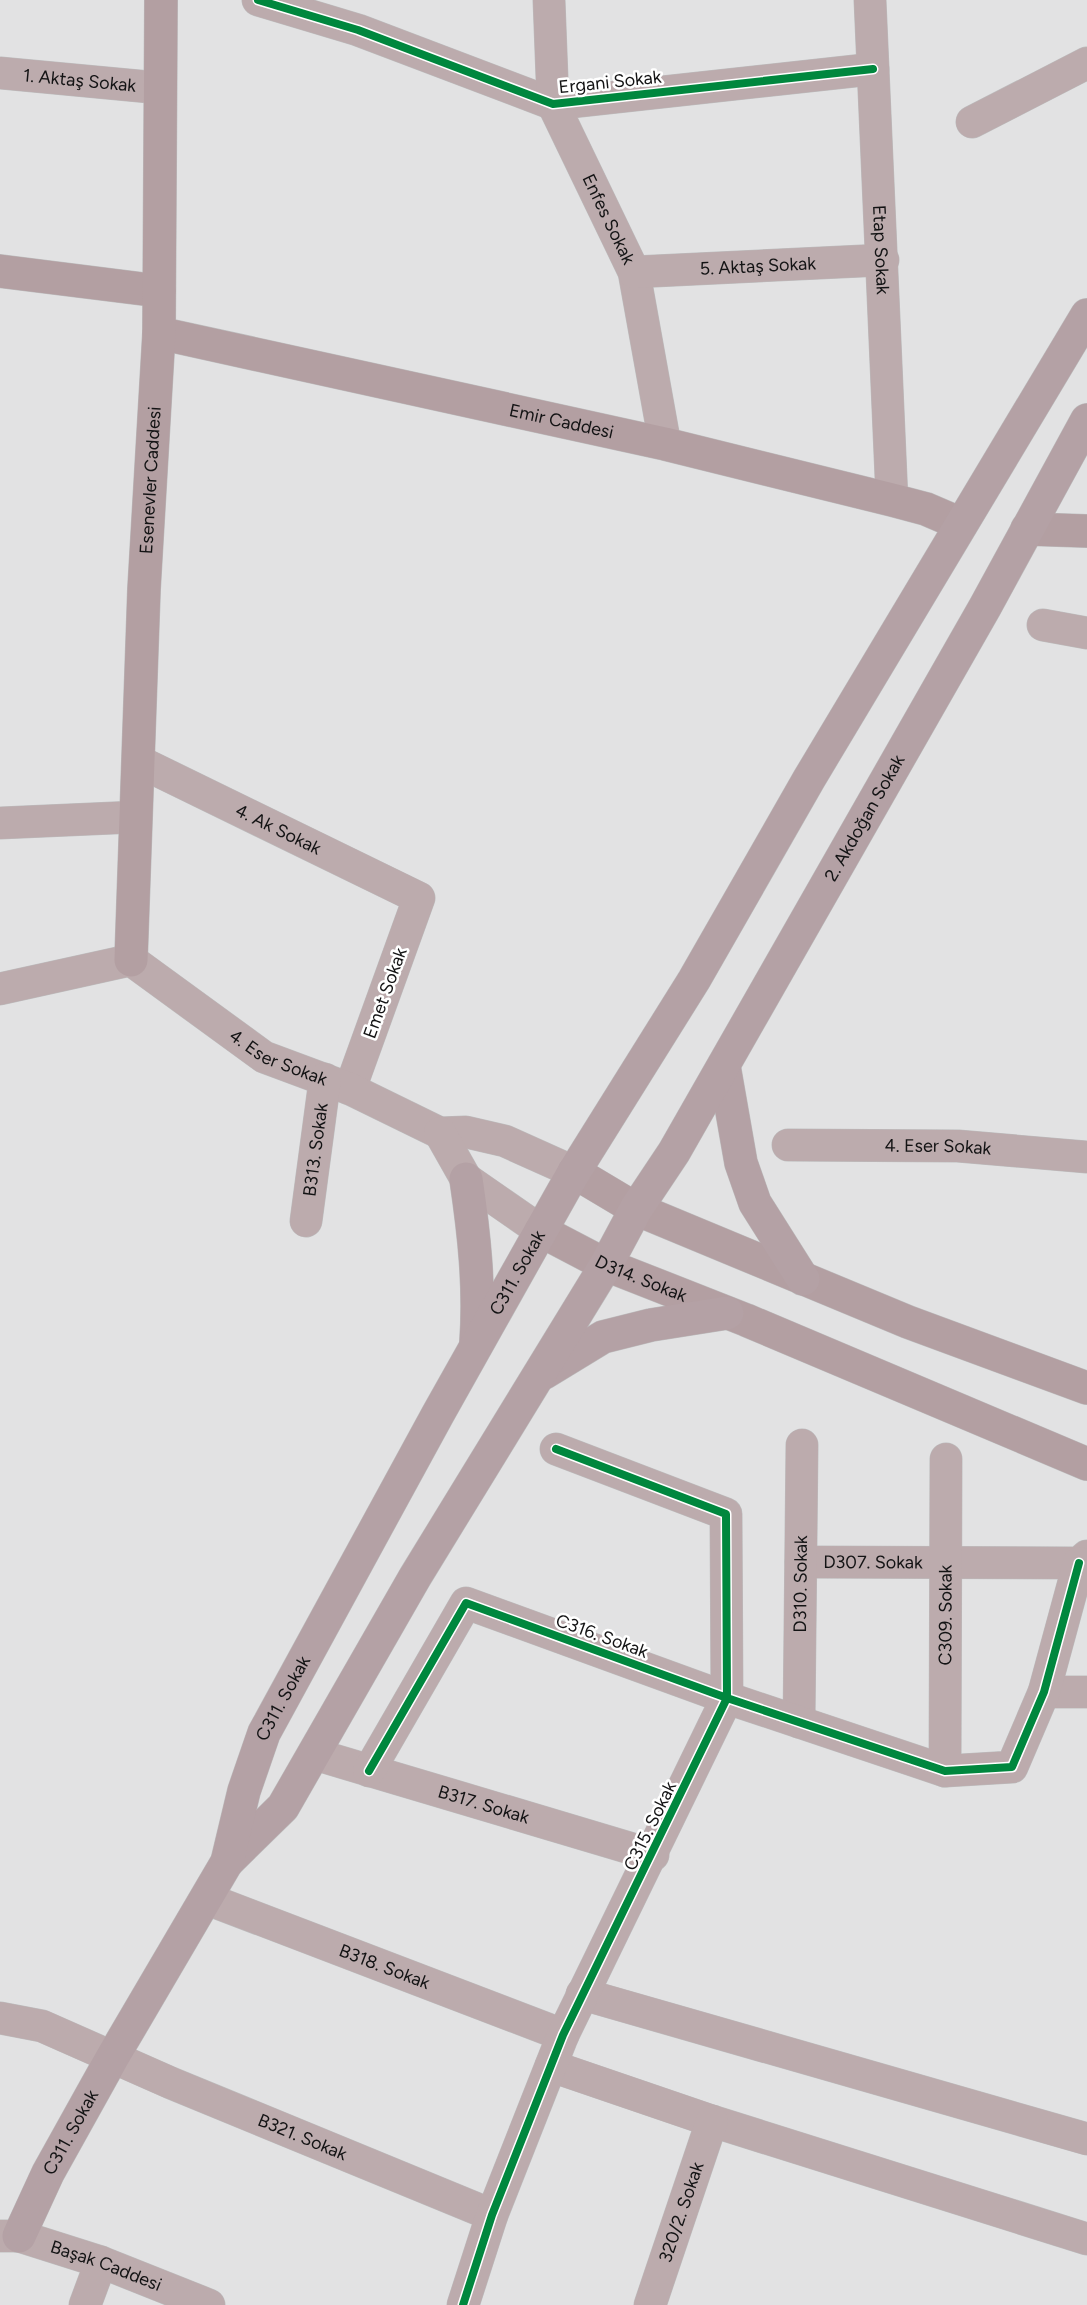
<svg xmlns="http://www.w3.org/2000/svg" width="1087" height="2305" font-family="Figtree,sans-serif">
<style>
.lines{fill:none;stroke-linecap:round;stroke-linejoin:round}
.minor-casing{stroke:#bdbdbe;stroke-width:33}
.secondary-casing{stroke:#bdbdbe;stroke-width:34}
.primary-casing{stroke:#bdbdbe;stroke-width:34}
.minor{stroke:#bcabad;stroke-width:32}
.secondary{stroke:#b39fa2;stroke-width:33}
.primary{stroke:#b4a1a5;stroke-width:33}
.cycleway-casing{stroke:#fff;stroke-width:11}
.cycleway{stroke:#00873e;stroke-width:8}
.labels{text-anchor:middle;stroke-width:5;stroke-linejoin:round;paint-order:stroke}
.street-label{font-size:18px;fill:#131314;stroke:#fff}
</style>
<rect width="100%" height="100%" fill="#e2e2e3"/>
<g class="lines">
<defs>
<g id="minor">
<path d="M258 0 358 30 553 104 873 69"/>
<path id="s1" d="M549 0 553 104 634 272 665 444"/>
<path id="s2" d="M870 0 892 500"/>
<path id="s3" d="M0 73 160 88"/>
<path d="M972 122 1087 63"/>
<path id="s4" d="M634 272 883 260"/>
<path d="M1043 625 1087 633"/>
<path id="s5" d="M138 761 419 898 350 1089"/>
<path d="M0 823 136 817"/>
<path id="s6" d="M0 989 131 960 264 1057 350 1089 440 1133 466 1132 505 1141 574 1172"/>
<path d="M440 1133 466 1179 541 1231"/>
<path id="s7" d="M788 1145 958 1146 1087 1157"/>
<path id="s8" d="M306 1221 325 1079"/>
<path id="s9" d="M801 1562 1079 1563 1087 1556"/>
<path d="M1044 1692H1087"/>
<path id="s10" d="M799 1722 802 1445"/>
<path id="s11" d="M314 1754 653 1855"/>
<path d="M369 1771 466 1603 727 1698 945 1771 1012 1767 1044 1692 1079 1563"/>
<path id="s12" d="M945 1771 946 1459"/>
<path id="s13" d="M207 1899 563 2035"/>
<path d="M582 1994 1087 2139"/>
<path id="s14" d="M0 2018 42 2026 171 2083 492 2215"/>
<path d="M551 2066 712 2121 1087 2239"/>
<path id="s15" d="M0 2236H19L101 2262 209 2305"/>
<path d="M85 2305 101 2262"/>
<path d="M463 2305 492 2215 563 2035 727 1698 726 1514 556 1449"/>
<path id="s16" d="M650 2305 712 2121"/>
</g>
<g id="secondary">
<path d="M0 271 159 291"/>
<path id="s17" d="M159 333 665 444 892 500 926 509 961 524"/>
<path d="M1027 529 1087 531"/>
<path id="s18" d="M131 960 144 589 159 333 161 0"/>
<path d="M574 1172 636 1209 908 1322 1087 1388"/>
<path id="s19" d="M541 1231 606 1265 746 1320 1087 1464"/>
</g>
<g id="primary">
<path d="M724 1066 741 1163 755 1203 803 1279"/>
<path d="M466 1179C474 1233 480 1287 476 1342"/>
<path d="M544 1373 603 1337 651 1325 727 1313"/>
<path id="s20" d="M227 1862 283 1807 415 1577 606 1265 636 1209 674 1152 985 607 1087 420"/>
<path id="s21" d="M19 2236 48 2173 112 2058 227 1862 244 1791 264 1733 438 1414 574 1172 694 980 809 779 1087 315"/>
</g>
</defs>
<use href="#minor" class="minor-casing"/>
<use href="#secondary" class="secondary-casing"/>
<use href="#primary" class="primary-casing"/>
<use href="#minor" class="minor"/>
<use href="#secondary" class="secondary"/>
<use href="#primary" class="primary"/>
<defs>
<path id="cycleway" d="M258 0 358 30 553 104 873 69
M369 1771 466 1603 727 1698 945 1771 1012 1767 1044 1692 1079 1563
M463 2305 492 2215 563 2035 727 1698 726 1514 556 1449"/>
</defs>
<use href="#cycleway" class="cycleway-casing"/>
<use href="#cycleway" class="cycleway"/>
</g>
<g class="labels">
<g class="street-label">
<text dy="6" stroke="none"><textPath href="#s3" startOffset="80">1. Aktaş Sokak</textPath></text>
<text transform="translate(610 82) rotate(-6)" y="6">Ergani Sokak</text>
<text dy="6" stroke="none"><textPath href="#s1" startOffset="232">Enfes Sokak</textPath></text>
<text dy="6" stroke="none"><textPath href="#s2" startOffset="250">Etap Sokak</textPath></text>
<text dy="6" stroke="none"><textPath href="#s4" startOffset="124">5. Aktaş Sokak</textPath></text>
<text dy="6" stroke="none"><textPath href="#s17" startOffset="412">Emir Caddesi</textPath></text>
<text dy="6" stroke="none"><textPath href="#s18" startOffset="480">Esenevler Caddesi</textPath></text>
<text dy="6" stroke="none"><textPath href="#s20" startOffset="1226">2. Akdoğan Sokak</textPath></text>
<text dy="6" stroke="none"><textPath href="#s5" startOffset="156">4. Ak Sokak</textPath></text>
<text transform="translate(385 993) rotate(-70)" y="6">Emet Sokak</text>
<text dy="6" stroke="none"><textPath href="#s6" startOffset="312">4. Eser Sokak</textPath></text>
<text dy="6" stroke="none"><textPath href="#s7" startOffset="150">4. Eser Sokak</textPath></text>
<text dy="6" stroke="none"><textPath href="#s8" startOffset="72">B313. Sokak</textPath></text>
<text dy="6" stroke="none"><textPath href="#s21" startOffset="1088">C311. Sokak</textPath></text>
<text dy="6" stroke="none"><textPath href="#s19" startOffset="111">D314. Sokak</textPath></text>
<text dy="6" stroke="none"><textPath href="#s9" startOffset="72">D307. Sokak</textPath></text>
<text dy="6" stroke="none"><textPath href="#s10" startOffset="138">D310. Sokak</textPath></text>
<text dy="6" stroke="none"><textPath href="#s12" startOffset="156">C309. Sokak</textPath></text>
<text transform="translate(602 1636) rotate(20)" y="6">C316. Sokak</text>
<text dy="6" stroke="none"><textPath href="#s21" startOffset="602">C311. Sokak</textPath></text>
<text dy="6" stroke="none"><textPath href="#s11" startOffset="177">B317. Sokak</textPath></text>
<text transform="translate(650 1826) rotate(-64)" y="6">C315. Sokak</text>
<text dy="6" stroke="none"><textPath href="#s13" startOffset="190">B318. Sokak</textPath></text>
<text dy="6" stroke="none"><textPath href="#s21" startOffset="116">C311. Sokak</textPath></text>
<text dy="6" stroke="none"><textPath href="#s14" startOffset="326">B321. Sokak</textPath></text>
<text dy="6" stroke="none"><textPath href="#s16" startOffset="98">320/2. Sokak</textPath></text>
<text dy="6" stroke="none"><textPath href="#s15" startOffset="111">Başak Caddesi</textPath></text>
</g>
</g>
</svg>
